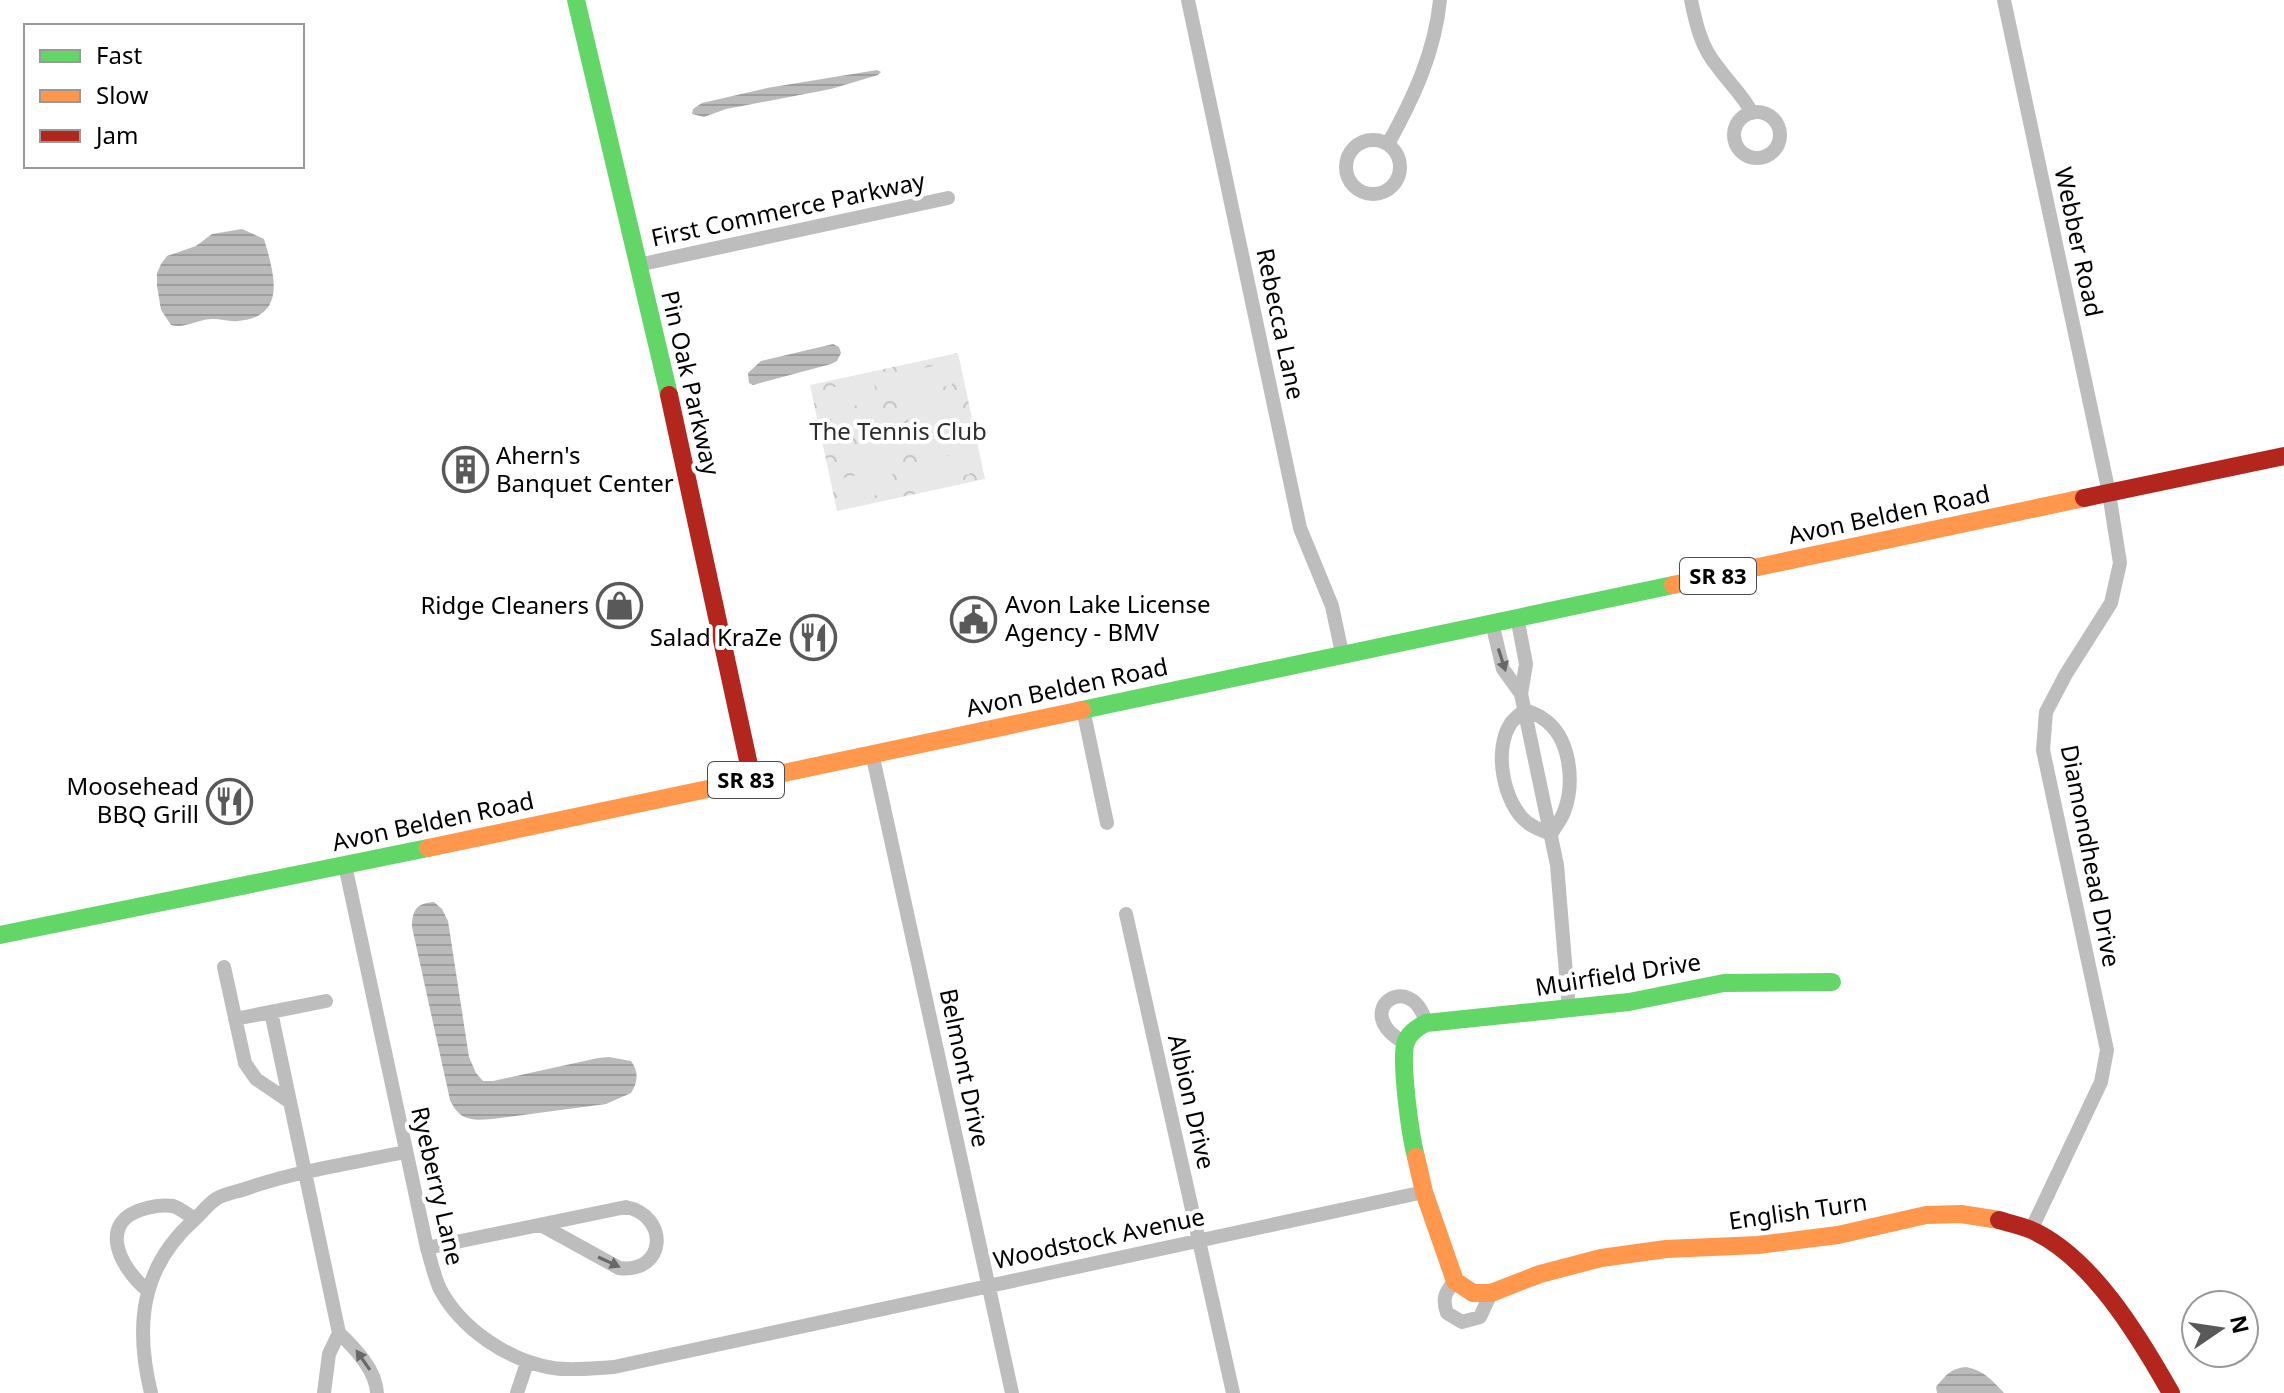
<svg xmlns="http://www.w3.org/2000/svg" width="2284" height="1393" font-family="'Noto Sans',sans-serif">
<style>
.park{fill:url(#park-crowns)}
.garden{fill:#e8e8e8}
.water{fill:url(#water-rules)}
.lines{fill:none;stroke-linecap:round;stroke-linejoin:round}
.street{stroke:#bdbdbd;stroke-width:14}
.fast{stroke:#63d668;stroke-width:18}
.slow{stroke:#ff974d;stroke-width:18}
.jam{stroke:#b3261e;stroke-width:18}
.oneway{fill:#686868}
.labels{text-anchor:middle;stroke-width:8;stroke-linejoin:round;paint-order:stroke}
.shield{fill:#fff;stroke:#4c4c4c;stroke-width:2}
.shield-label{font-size:22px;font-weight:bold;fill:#000}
.street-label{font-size:24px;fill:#000;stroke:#fff}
.park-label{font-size:24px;fill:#2d2d2d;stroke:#fff}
.poi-label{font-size:24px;fill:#000;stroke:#fff;text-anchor:end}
</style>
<defs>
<pattern id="park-crowns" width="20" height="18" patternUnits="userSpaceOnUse" patternTransform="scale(2)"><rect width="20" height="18" fill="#e8e8e8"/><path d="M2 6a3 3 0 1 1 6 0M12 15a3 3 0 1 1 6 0" fill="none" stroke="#c5c5c5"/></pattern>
<pattern id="water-rules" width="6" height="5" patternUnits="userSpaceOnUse" patternTransform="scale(2)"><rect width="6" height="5" fill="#bababa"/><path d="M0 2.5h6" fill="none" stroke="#9e9e9e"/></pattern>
</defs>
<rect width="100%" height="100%" fill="#fff"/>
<path class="park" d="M958 353 985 479 837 511 810 385Z"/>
<path class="garden" d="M947 363 952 385 904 395 899 373Z
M873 379 878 401 829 411 825 389Z
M953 392 958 415 909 425 905 402Z
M879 408 884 431 836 441 831 418Z
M959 422 964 445 916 455 911 432Z
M885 439 890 461 842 471 837 449Z
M965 452 970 474 922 484 917 462Z
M891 468 896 491 848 501 843 478Z"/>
<path class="water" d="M877 70 881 72 878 75 831 89 726 109 704 117 692 114 693 109 702 103 767 88Z
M242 229 264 239C274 273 288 317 238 321 229 322 221 319 213 319 198 319 185 329 171 325L161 310 157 286V273L161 264 167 256 196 246 212 234Z
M833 344 839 347 841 353 837 361 831 364 753 385 749 383 748 373 761 361Z
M434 902 442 909 448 921 469 1057 476 1073 483 1081H493L598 1058 609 1057 631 1061C639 1072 638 1082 631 1093L606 1104 492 1119C471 1121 459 1120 450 1100L412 927C412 910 417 903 434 902Z
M1966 1367C1983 1370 1992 1380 2004 1393H1937L1936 1387C1945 1376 1951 1368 1966 1367Z"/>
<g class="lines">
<path class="street" d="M1188 0 1300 528 1332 606 1342 653
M1691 0C1696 24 1701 47 1717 66 1729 83 1743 95 1752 113
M2004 0 2109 493 2120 563 2111 603 2066 674 2046 712 2043 750 2107 1050 2101 1082 2031 1230
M1734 135a23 23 0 1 1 46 0a23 23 0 1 1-46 0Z
M1346 167a27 27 0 1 1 54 0a27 27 0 1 1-54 0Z
M1388 144C1413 99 1435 52 1440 0
M638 265 948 198
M1517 617 1526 664 1521 694 1557 865 1569 1010
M1492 623 1503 669 1521 694
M1083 709 1107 823
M1525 710C1530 712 1537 714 1542 718 1571 736 1575 783 1564 812 1561 820 1555 827 1551 834 1544 831 1534 828 1528 823 1503 804 1493 749 1511 723 1514 719 1520 714 1525 710Z
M872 753 1012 1393
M345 865 427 1248C431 1261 434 1276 440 1289 461 1329 509 1361 553 1368 572 1371 594 1368 614 1367L1424 1192
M1126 914 1233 1393
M224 967 245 1063 256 1079 290 1102
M271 1012 339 1333C355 1348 376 1370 377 1393
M235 1019 326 1001
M1405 1043C1348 1012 1411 967 1426 1023
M427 1248 626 1207C670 1216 666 1274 619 1268L541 1225
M1455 1281C1445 1292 1442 1299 1447 1313L1462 1322 1480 1317 1491 1293
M147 1290C119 1267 96 1220 147 1208 154 1206 165 1205 173 1206 180 1208 188 1215 195 1219
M151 1393C135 1327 140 1268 194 1220 201 1214 208 1204 216 1199 224 1194 236 1192 245 1189 296 1171 352 1163 405 1152
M324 1393 329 1354 339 1333
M517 1393 527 1363"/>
<path class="fast" d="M576 0 669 395
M1082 710 1673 585
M0 935 428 848
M1416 1157C1410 1134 1401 1066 1405 1045 1407 1034 1417 1028 1426 1023L1629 1002 1724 983 1832 982"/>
<path class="slow" d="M1673 585 2084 498
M428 848 1082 710
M1416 1157 1424 1192 1455 1281 1473 1293H1491L1540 1274 1601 1258 1666 1249 1758 1245 1838 1235 1926 1215 1961 1214 1999 1220"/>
<path class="jam" d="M669 395 752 779
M2084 498 2284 456
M1999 1220C2008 1223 2019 1225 2029 1229 2090 1254 2140 1338 2171 1393"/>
</g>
<defs><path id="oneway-solid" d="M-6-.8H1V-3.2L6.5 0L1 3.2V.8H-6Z" transform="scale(2)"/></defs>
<g class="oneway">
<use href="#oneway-solid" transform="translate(1502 660) rotate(72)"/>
<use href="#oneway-solid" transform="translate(609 1262) rotate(25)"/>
<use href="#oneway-solid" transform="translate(363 1360) rotate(-125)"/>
</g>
<defs>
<symbol id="building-ring" viewBox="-11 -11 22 22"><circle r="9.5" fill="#fff" stroke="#595959" stroke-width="1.5"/><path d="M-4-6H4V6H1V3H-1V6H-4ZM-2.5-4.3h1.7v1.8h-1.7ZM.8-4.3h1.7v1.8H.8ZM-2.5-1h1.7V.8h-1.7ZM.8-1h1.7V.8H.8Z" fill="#595959"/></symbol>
<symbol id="shop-ring" viewBox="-11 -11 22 22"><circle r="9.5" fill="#fff" stroke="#595959" stroke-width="1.5"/><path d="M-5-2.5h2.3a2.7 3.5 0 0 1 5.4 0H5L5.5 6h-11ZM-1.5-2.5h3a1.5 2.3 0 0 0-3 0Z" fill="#595959"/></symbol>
<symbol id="civic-ring" viewBox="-11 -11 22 22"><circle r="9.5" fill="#fff" stroke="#595959" stroke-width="1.5"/><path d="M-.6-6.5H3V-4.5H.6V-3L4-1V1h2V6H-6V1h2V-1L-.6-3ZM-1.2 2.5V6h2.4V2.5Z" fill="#595959"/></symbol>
<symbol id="restaurant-ring" viewBox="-11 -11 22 22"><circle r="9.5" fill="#fff" stroke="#595959" stroke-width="1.5"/><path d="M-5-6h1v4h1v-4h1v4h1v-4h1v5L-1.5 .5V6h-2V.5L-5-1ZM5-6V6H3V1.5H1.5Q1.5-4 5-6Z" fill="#595959"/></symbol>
</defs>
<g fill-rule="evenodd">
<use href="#building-ring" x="440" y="444" width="51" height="51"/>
<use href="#shop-ring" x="594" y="580" width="51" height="51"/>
<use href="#civic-ring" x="948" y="594" width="51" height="51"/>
<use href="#restaurant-ring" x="788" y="612" width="51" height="51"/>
<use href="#restaurant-ring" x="204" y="776" width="51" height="51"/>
</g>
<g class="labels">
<g class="shield">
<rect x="1680" y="558" width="76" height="36" rx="6"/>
<rect x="708" y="762" width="76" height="36" rx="6"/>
</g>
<g class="shield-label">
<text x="1718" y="584">SR 83</text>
<text x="746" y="788">SR 83</text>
</g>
<g class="street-label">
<text transform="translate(788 210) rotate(-12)" y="8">First Commerce Parkway</text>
<text transform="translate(2078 242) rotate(78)" y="8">Webber Road</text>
<text transform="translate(1280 324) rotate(78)" y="8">Rebecca Lane</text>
<text transform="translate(690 383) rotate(77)" y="8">Pin Oak Parkway</text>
<text transform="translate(1889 515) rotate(-12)" y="8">Avon Belden Road</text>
<text transform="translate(1067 688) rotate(-12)" y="8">Avon Belden Road</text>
<text transform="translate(433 822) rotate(-12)" y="8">Avon Belden Road</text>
<text transform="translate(2090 856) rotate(79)" y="8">Diamondhead Drive</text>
<text transform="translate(1618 975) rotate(-9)" y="8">Muirfield Drive</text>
<text transform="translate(964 1068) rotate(78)" y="8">Belmont Drive</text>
<text transform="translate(1191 1102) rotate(77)" y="8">Albion Drive</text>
<text transform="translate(437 1186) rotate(77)" y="8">Ryeberry Lane</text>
<text transform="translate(1798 1212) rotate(-8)" y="8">English Turn</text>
<text transform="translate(1099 1239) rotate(-12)" y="8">Woodstock Avenue</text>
</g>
<g class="park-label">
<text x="898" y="440">The Tennis Club</text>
</g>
<g class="poi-label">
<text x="496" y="464" text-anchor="start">Ahern's<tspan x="496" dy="28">Banquet Center</tspan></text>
<text x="1005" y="613" text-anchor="start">Avon Lake License<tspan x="1005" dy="28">Agency - BMV</tspan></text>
<text x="589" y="614">Ridge Cleaners</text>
<text x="782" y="646">Salad KraZe</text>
<text x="199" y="795">Moosehead<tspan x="199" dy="28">BBQ Grill</tspan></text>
</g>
</g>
<rect x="24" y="24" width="280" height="144" fill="#ffffff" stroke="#999999" stroke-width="2"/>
<rect x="40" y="50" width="40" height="12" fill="#63d668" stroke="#999999" stroke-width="2"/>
<text x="96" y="64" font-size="24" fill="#000000">Fast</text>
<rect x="40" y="90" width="40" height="12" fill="#ff974d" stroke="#999999" stroke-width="2"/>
<text x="96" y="104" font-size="24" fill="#000000">Slow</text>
<rect x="40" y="130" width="40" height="12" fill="#b3261e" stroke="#999999" stroke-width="2"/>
<text x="96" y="144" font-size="24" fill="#000000">Jam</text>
<g transform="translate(2220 1329) rotate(77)"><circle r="38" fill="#ffffff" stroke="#999999" stroke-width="2"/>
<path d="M0-6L14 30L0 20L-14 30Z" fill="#595959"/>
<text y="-12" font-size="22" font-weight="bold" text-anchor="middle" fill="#000000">N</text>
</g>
</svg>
